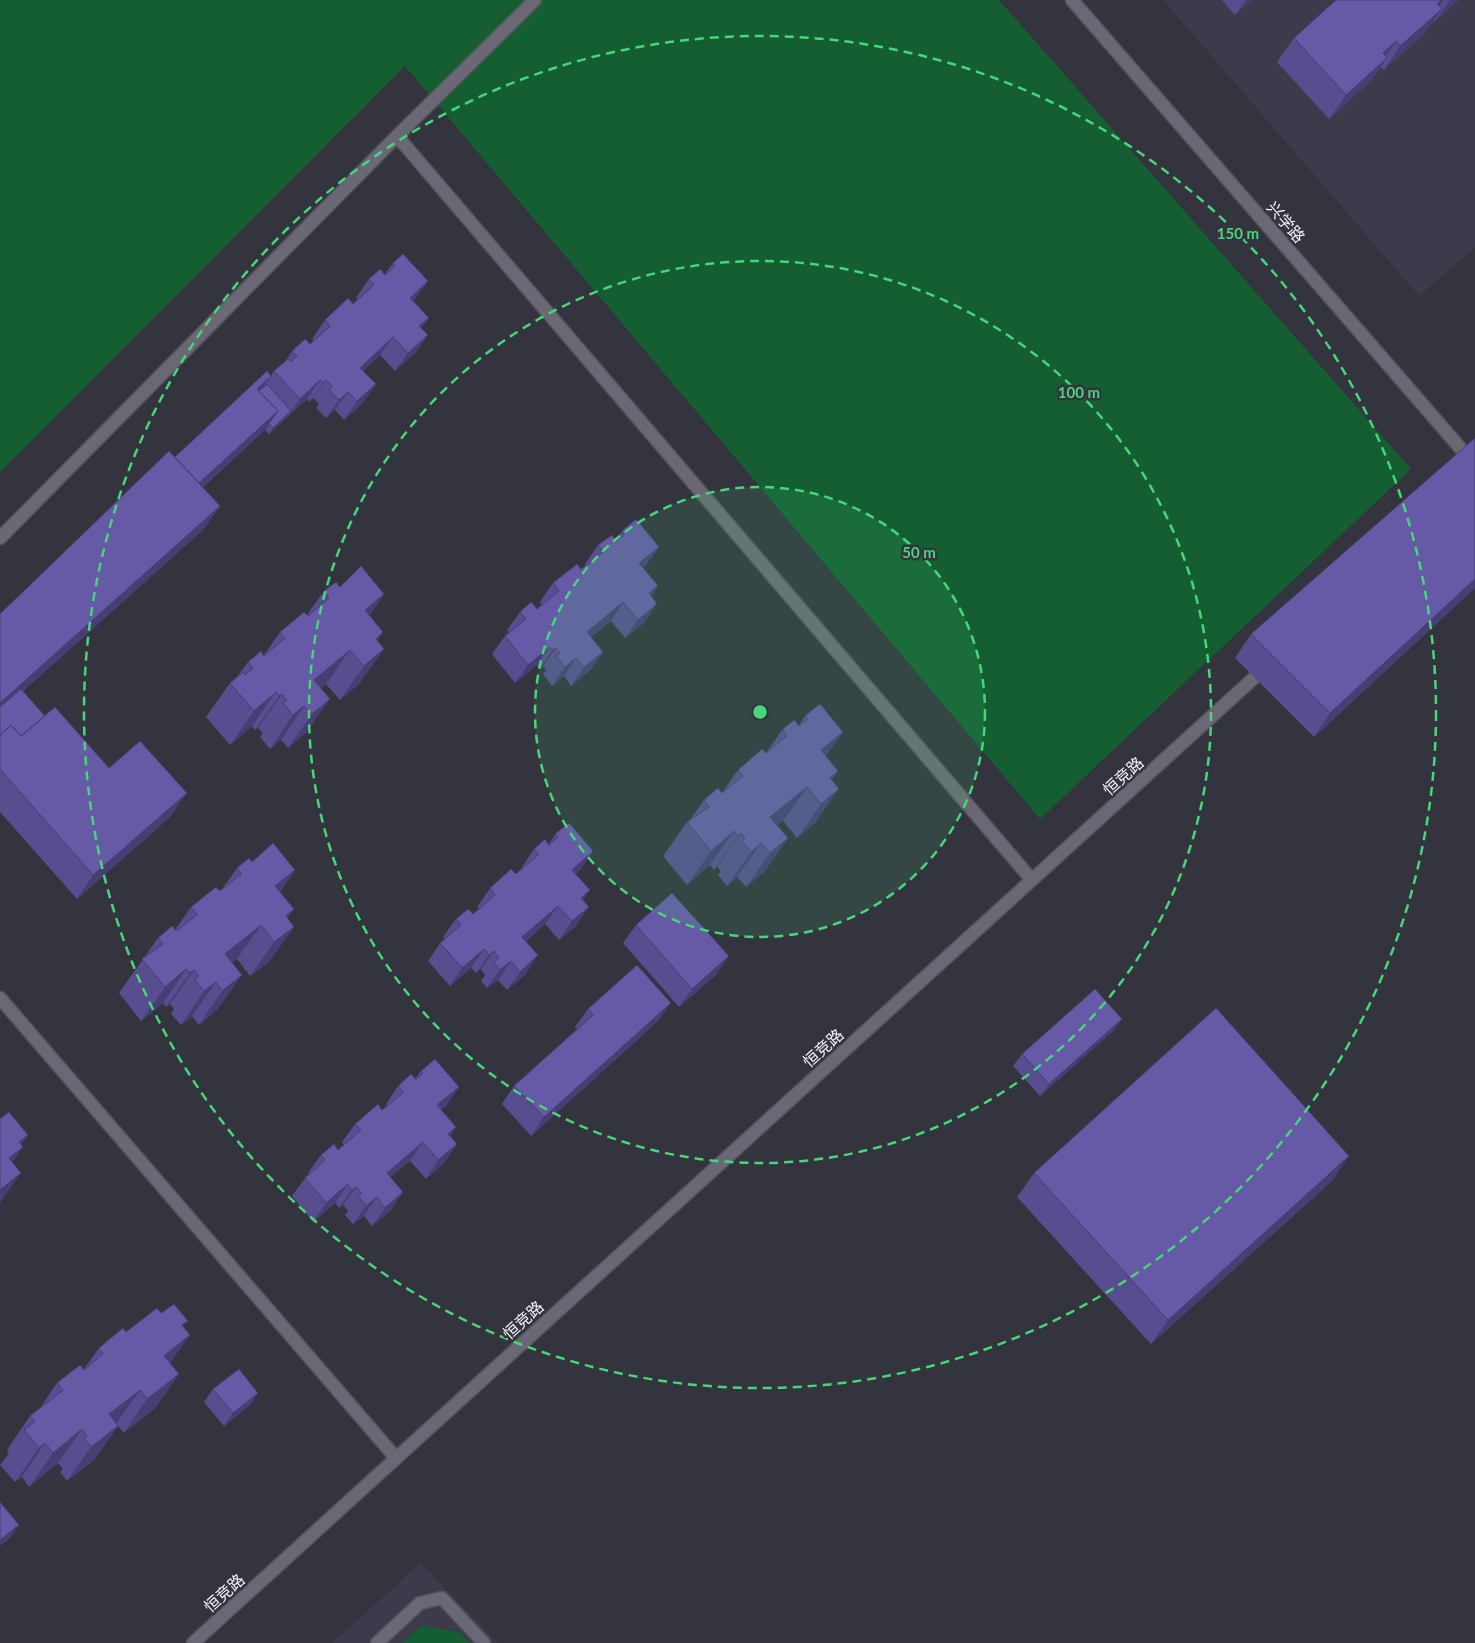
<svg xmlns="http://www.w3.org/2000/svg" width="1475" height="1643" font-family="Lato,'Noto Sans SC',sans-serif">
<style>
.built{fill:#3c3a4b}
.green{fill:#155e31}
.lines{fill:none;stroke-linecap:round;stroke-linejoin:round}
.service-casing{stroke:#54535c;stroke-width:15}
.minor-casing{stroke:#54535c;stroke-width:15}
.tertiary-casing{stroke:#54535c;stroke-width:15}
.service{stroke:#696874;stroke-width:12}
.minor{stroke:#696874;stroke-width:12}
.tertiary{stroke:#696874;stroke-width:12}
.wall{fill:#584d8e}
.shaded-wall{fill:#473e74}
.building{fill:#6659a5;stroke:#473e74}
.ring{fill:none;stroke:#45d77a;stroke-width:2.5;stroke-dasharray:9 6}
.labels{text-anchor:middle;stroke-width:5;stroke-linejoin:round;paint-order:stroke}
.street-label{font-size:16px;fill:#f3f2f9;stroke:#34343e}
.centre{fill:#45d77a;stroke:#34343e;stroke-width:2.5}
.ring-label{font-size:15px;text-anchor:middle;font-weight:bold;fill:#45d77a;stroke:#34343e;stroke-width:5;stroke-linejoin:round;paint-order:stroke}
</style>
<rect width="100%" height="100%" fill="#34343e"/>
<path class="built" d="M1163 0H1475V247L1419 296Z
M421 1563 498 1643H332Z"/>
<path class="green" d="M0 0H999L1411 469 1040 819 405 66 0 472Z
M421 1626 459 1632 470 1643H402Z"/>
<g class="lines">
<defs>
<path id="service" d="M377 1643 420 1603 442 1598 484 1643"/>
<path id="minor" d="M397 136 1032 880
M0 538 397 136 535 0
M0 998 396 1458"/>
<path id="tertiary" d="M1072 0 1475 465
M193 1643 1266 667"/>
</defs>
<use href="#service" class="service-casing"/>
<use href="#minor" class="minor-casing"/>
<use href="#tertiary" class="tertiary-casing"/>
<use href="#service" class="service"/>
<use href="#minor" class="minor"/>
<use href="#tertiary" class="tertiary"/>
</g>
<path class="wall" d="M1222 0H1252L1235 15Z
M1336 0H1459L1435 21 1434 20 1425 33 1384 70 1381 67 1370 82 1329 119 1277 62 1294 38Z
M393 263 428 281 413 301 429 318 421 328 428 335 415 353 395 371 380 355 363 371V403L344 420 335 410 326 418 316 408 319 404 313 398 310 402 307 399 269 434 265 430 203 487 220 506 203 530 23 691 45 716 170 817 77 899 0 812V614L175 457 271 376 274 371 286 360 292 351 310 344 314 340 312 339 325 320 353 304 358 300 356 298 369 279 385 274Z
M1475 438V588L1314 737 1235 658 1251 634Z
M622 531 659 547 646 565 643 567 652 596 645 622 625 638 611 621 591 637 603 652 590 670 571 686 564 676 552 686 543 674 546 670 543 666 540 669 537 665 515 683 492 654 505 636 509 633 507 630 520 612 537 609 542 605 540 602 553 583 581 569 586 565 585 564 598 545 616 540Z
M340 587 384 594 369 616 383 632 377 640 360 683 340 700 326 684 321 688 306 733 288 748 281 740 270 749 260 737 263 733 258 728 255 730 252 726 230 745 206 717 230 683 236 678 248 662 264 655 280 632 307 615 324 591Z
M820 704 826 756 838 771 832 780 815 823 797 838 783 821 777 826 788 838 764 872 746 887 737 877 727 886 718 875 721 871 717 867 714 870 710 865 687 885 663 856 687 822 690 820 704 800 722 793 738 770 766 753 782 730 799 725 805 716Z
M555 834 593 851 580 870 575 874 583 901 576 926 559 940 545 924 526 941V974L507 990 498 980 487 988 481 981 485 975 481 969 476 973 471 968 450 986 428 961 440 943 445 939 443 937 456 919 473 914 479 909 477 907 490 888 516 874 522 868V867L534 849 549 844Z
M252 862 295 870 280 892 288 919 270 961 250 976 237 959 232 963 218 1009 199 1025 192 1016 181 1025 171 1014 174 1009 170 1004 166 1007 163 1003 141 1021 119 993 158 938 175 930 191 907 222 889 237 868Z
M636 925 716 975 679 1007 623 943Z
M588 1009 658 1021 531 1136 502 1104 514 1086 577 1029 575 1027Z
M1122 1019 1113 1031 1040 1096 1013 1066 1022 1054Z
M421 1071 459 1087 446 1106 441 1110 450 1136 457 1144 444 1163 426 1179 410 1161 390 1177 403 1192 391 1210 372 1226 364 1216 353 1224 345 1215 348 1211 343 1205 339 1208 335 1203 313 1222 292 1196 305 1178 309 1174 308 1173 321 1155 338 1150 344 1145 342 1142 355 1124 382 1110 387 1106 386 1104 398 1086 415 1079Z
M1034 1173 1333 1180 1151 1344 1017 1197Z
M161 1313 184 1327 170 1364 179 1374 155 1408 124 1433 118 1426 94 1460 67 1481 60 1472 63 1469 58 1463 29 1487 22 1477 15 1482 0 1465 9 1453 7 1450 30 1416 40 1408 57 1383 84 1369 99 1348 126 1332Z
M213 1389 250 1405 224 1426 204 1402Z"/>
<path class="shaded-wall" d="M1246 0H1252L1235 15Z
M1442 0H1444L1432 17 1442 9 1425 33 1384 70 1400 46 1437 4Z
M1450 0H1459L1435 21Z
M1396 41 1379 65 1387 58 1370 82 1329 119 1346 95 1383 53Z
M428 281 415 299 397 316 410 298Z
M429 318 416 336 419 326Z
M428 335 415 353 395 371 408 353Z
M393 337 380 355 347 386 360 368Z
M271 376 258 394 257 389Z
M320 380 307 399 269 434 273 428 291 411 300 399Z
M326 380 313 398 310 402 323 383Z
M376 384 363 403 344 420 357 401Z
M348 392 335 410 326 418 339 400Z
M278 411 265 430 181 506 194 488Z
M220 506 203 530 0 712V703Z
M659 547 646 565 627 581 639 563Z
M1475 579V588L1314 737 1330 713Z
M658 586 646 605 649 593Z
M384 594 360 628 365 610Z
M623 602 611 621 574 651 587 632Z
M657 604 645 622 625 638 638 620Z
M383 632 361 663 376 639Z
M550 647 537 665 515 683 528 665Z
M556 648 543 666 540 669 552 650Z
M384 649 360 683 340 700 364 666Z
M350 650 326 684 290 714 314 680Z
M603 652 590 670 571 686 584 667Z
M576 658 564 676 552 686 565 667Z
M276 692 252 726 230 745 254 711Z
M282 694 258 728 255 730 279 696Z
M330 699 306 733 288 748 312 714Z
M304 706 281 740 270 749 293 715Z
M843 732 819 766 821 750Z
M838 771 818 800 830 778Z
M807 787 783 821 749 849 770 817Z
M839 789 815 823 797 838 821 804Z
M187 793 170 817 77 899 93 875Z
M734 831 710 865 687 885 711 851Z
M741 833 717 867 714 870 738 836Z
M788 838 764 872 746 887 770 853Z
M761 843 737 877 727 886 751 852Z
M593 851 580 870 559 888 572 870Z
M295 870 271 904 275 886Z
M590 890 577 909 581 898Z
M558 906 545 924 509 956 522 937Z
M589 907 576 926 559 940 572 921Z
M294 909 273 940 286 916Z
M261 925 237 959 201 988 225 954Z
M294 927 270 961 250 976 274 942Z
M484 949 471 968 450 986 462 968Z
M494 951 481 969 476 973 489 955Z
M538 955 526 974 507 990 520 972Z
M729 956 716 975 679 1007 692 989Z
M511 961 498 980 487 988 500 970Z
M186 969 163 1003 141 1021 165 987Z
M194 970 170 1004 166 1007 190 973Z
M242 975 218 1009 199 1025 222 991Z
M216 982 192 1016 181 1025 204 991Z
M671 1003 658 1021 531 1136 544 1117Z
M1122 1019 1113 1031 1040 1096 1049 1084Z
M459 1087 446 1106 424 1124 437 1105Z
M456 1127 443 1146 448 1134Z
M28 1135 15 1154 23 1147 0 1180V1170L19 1142Z
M423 1142 410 1161 374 1191 387 1173Z
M457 1144 444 1163 426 1179 438 1160Z
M1349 1156 1333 1180 1151 1344 1168 1320Z
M21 1173 0 1203V1190Z
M348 1184 335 1203 313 1222 326 1203Z
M356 1187 343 1205 339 1208 352 1190Z
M403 1192 391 1210 372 1226 385 1208Z
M377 1197 364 1216 353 1224 366 1206Z
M190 1335 166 1369 164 1356Z
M179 1374 155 1408 124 1433 147 1399Z
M140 1390 116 1424 109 1414Z
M258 1393 250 1405 224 1426 233 1413Z
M118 1426 94 1460 67 1481 91 1447Z
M82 1429 58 1463 29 1487 53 1453Z
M45 1443 22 1477 15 1482 39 1448Z
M19 1525 10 1538 0 1546V1540Z"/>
<path class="building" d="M1336 0H1442L1437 4 1442 9 1400 46 1396 41 1383 53 1387 58 1346 95 1294 38Z
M403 254 428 281 410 298 429 318 419 326 428 335 408 353 393 337 360 368 376 384 357 401 348 392 339 400 329 390 332 386 326 380 323 383 320 380 300 399 274 371 288 359 291 362 297 356 292 351 305 339 310 344 330 326 325 320 348 298 353 304 374 285 369 279 380 269 385 275 395 266 393 263Z
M267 371 271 376 257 389 278 411 199 483 175 457Z
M267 384 291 411 273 428 269 423 278 411 259 391Z
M1475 438V579L1330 713 1251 634Z
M169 451 220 506 0 703V614Z
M636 519 659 547 639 563 658 586 649 593 657 604 638 620 623 602 587 632 603 652 584 667 576 658 565 667 556 656 560 653 556 648 552 650 550 647 528 665 505 636 526 619 520 612 531 602 537 609 559 591 553 583 577 564 581 569 603 552 598 545 612 535 616 541 624 535 622 531Z
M361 566 384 594 365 610 383 632 376 639 384 649 364 666 350 650 314 680 330 699 312 714 304 706 293 715 283 703 287 700 282 694 279 696 276 692 254 711 230 683 243 672 245 675 253 668 248 662 261 651 264 656 285 638 280 632 304 612 308 616 329 598 324 591 336 582 340 587Z
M21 689 45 716 21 736 11 725 0 735V707Z
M820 704 843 732 821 750 838 771 830 778 839 789 821 804 807 787 770 817 788 838 770 853 761 843 751 852 742 841 745 838 741 833 738 836 734 831 711 851 687 822 709 807 704 800 718 788 722 793 743 776 738 770 762 749 766 753 787 736 782 730 794 720 799 726 808 718 805 716Z
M55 707 109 768 140 741 187 793 93 875 0 769V735L11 725 21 736Z
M569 823 593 851 572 870 590 890 581 898 589 907 572 921 558 906 522 937 538 955 520 972 511 961 500 970 494 962 499 958 494 951 489 955 484 949 462 968 440 943 461 925 456 919 468 909 473 914 495 895 490 888 511 869 516 874 539 854 534 849 545 839 549 845 558 837 555 834Z
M273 843 295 870 275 886 294 909 286 916 294 927 274 942 261 925 225 954 242 975 222 991 216 982 204 991 195 980 199 976 194 970 190 973 186 969 165 987 142 959 163 944 158 938 172 926 176 931 197 915 191 907 216 887 220 891 241 874 237 868 249 858 252 862Z
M672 893 729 956 692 989 636 925Z
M637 965 671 1003 544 1117 514 1086 593 1015 588 1009Z
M1095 989 1122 1019 1049 1084 1022 1054Z
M1216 1008 1349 1156 1168 1320 1034 1173Z
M435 1059 459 1087 437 1105 456 1127 448 1134 457 1144 438 1160 423 1142 387 1173 403 1192 385 1208 377 1197 366 1206 358 1196 362 1193 356 1187 352 1190 348 1184 326 1203 305 1178 325 1160 321 1155 334 1144 338 1150 361 1130 355 1124 378 1104 382 1110 404 1092 398 1086 411 1074 416 1080 423 1073 421 1071Z
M9 1112 28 1135 19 1142 23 1147 9 1158 21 1173 0 1190V1119Z
M174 1304 188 1321 182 1325 190 1335 164 1356 179 1374 147 1399 140 1390 109 1414 118 1426 91 1447 84 1438 87 1436 82 1429 53 1453 45 1443 39 1448 24 1430 35 1421 30 1416 63 1390 57 1383 80 1365 84 1370 103 1354 99 1348 123 1328 126 1332 157 1308 161 1313Z
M239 1369 258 1393 233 1413 213 1389Z
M0 1502 19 1525 0 1540Z"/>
<circle cx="760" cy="712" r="225" fill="#45d77a" fill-opacity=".12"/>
<g class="ring">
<circle cx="760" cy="712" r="225"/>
<circle cx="760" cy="712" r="451"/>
<circle cx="760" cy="712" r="676"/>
</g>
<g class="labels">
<g class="street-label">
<text transform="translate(1286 222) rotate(49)" y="6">兴学路</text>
<text transform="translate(1123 776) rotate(-42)" y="6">恒竞路</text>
<text transform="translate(823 1048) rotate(-42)" y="6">恒竞路</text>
<text transform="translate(523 1320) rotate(-42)" y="6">恒竞路</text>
<text transform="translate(224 1593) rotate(-42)" y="6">恒竞路</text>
</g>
</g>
<circle cx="760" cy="712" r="8" class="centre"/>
<g class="ring-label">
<text x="1238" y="239">150 m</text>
<text x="1079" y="398">100 m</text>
<text x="919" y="558">50 m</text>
</g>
</svg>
